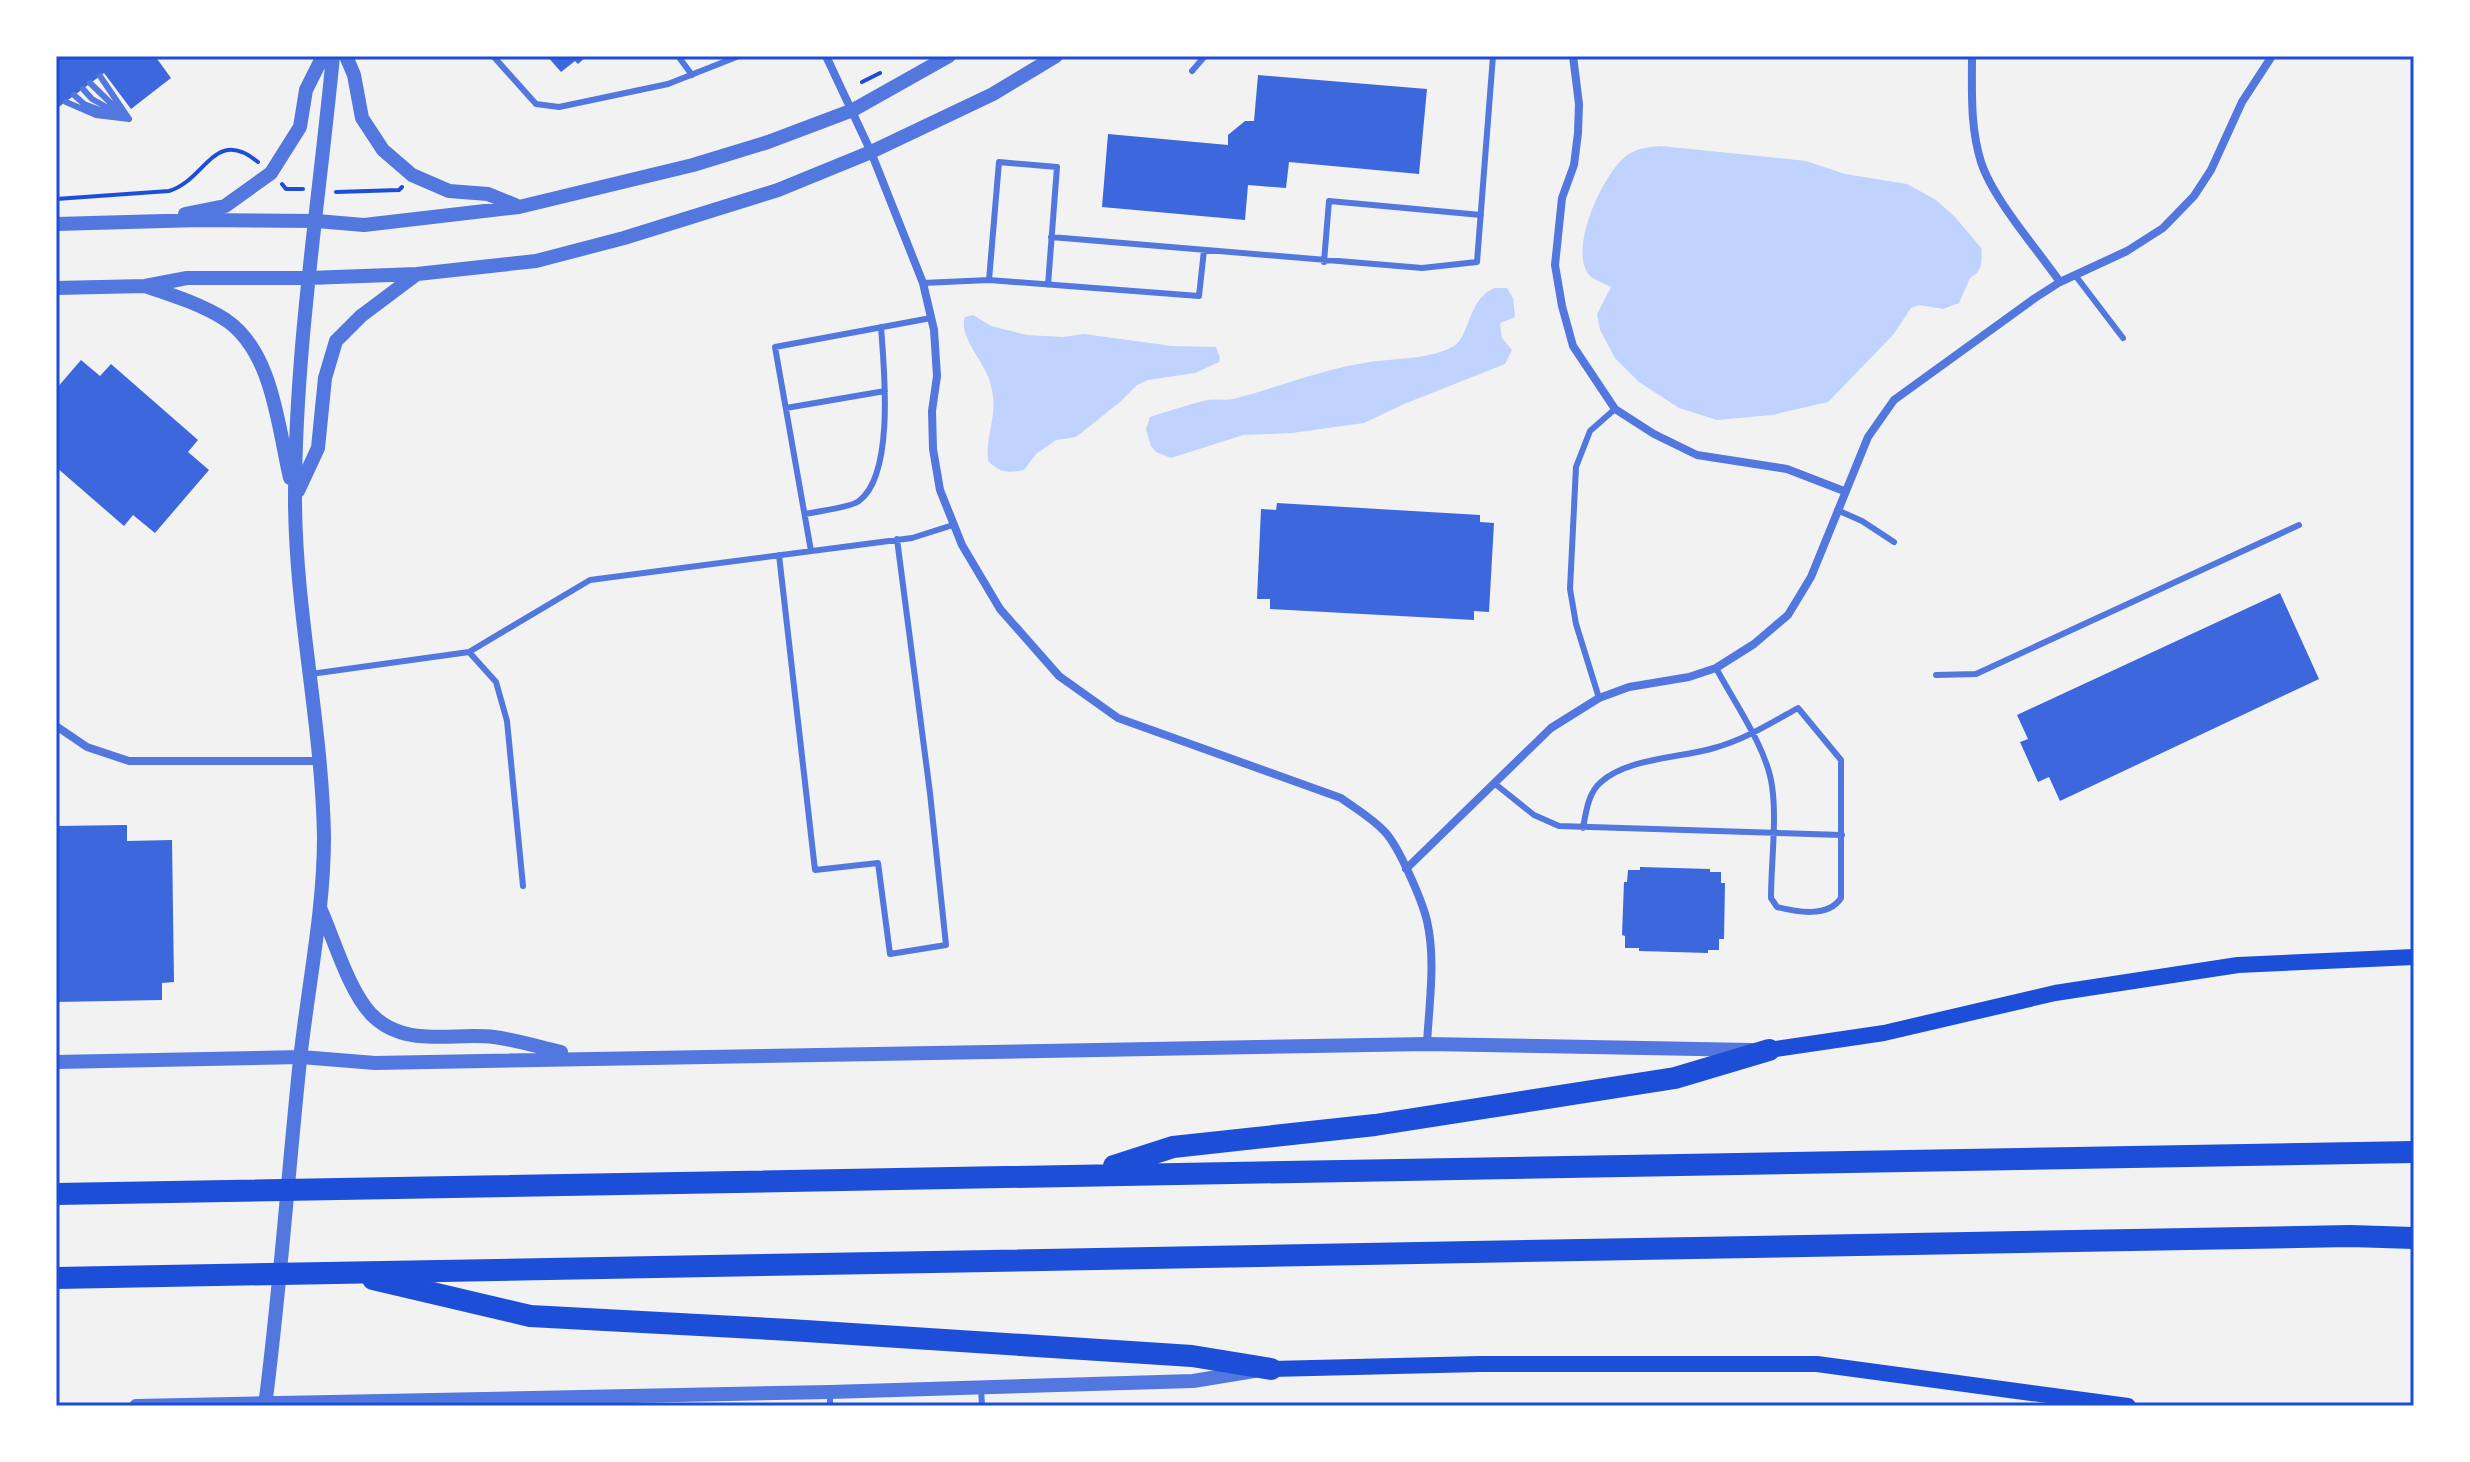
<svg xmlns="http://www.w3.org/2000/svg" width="2470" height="1462" font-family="Mulish,sans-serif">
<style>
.water{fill:#bfd3fe}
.building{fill:#3d67dc}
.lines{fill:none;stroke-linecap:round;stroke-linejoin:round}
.path{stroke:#1d4ed8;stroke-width:4}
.service{stroke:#5277de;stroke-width:6}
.minor{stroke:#5277de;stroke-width:8}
.tertiary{stroke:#5277de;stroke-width:14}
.secondary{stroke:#1d4ed8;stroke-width:16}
.motorway{stroke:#1d4ed8;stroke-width:22}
.neatline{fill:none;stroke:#1d4ed8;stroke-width:3}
</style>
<rect width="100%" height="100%" fill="#f2f2f2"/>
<path class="water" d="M1661 146 1806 161 1845 174 1907 184 1936 200 1955 217 1982 249 1981 266 1977 273 1970 278 1959 303 1943 309 1919 305 1911 308 1893 335 1828 402 1772 415 1717 420 1679 408 1639 382 1615 358 1600 330 1597 314 1611 287C1605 284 1594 280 1589 275 1568 249 1603 174 1626 156 1637 148 1648 147 1661 146Z
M1495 288H1507L1513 298 1515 317 1500 323 1502 338 1512 350 1505 364 1404 404 1364 423 1292 433 1243 435 1171 458 1156 452 1151 446 1146 429 1150 417C1167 411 1185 406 1203 401 1213 398 1223 401 1233 399 1279 387 1323 369 1370 362 1397 358 1429 360 1454 346 1469 338 1469 296 1495 288Z
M973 315 991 326 1027 335 1063 337 1084 334 1172 346 1216 347 1220 358 1219 362 1195 373 1148 380 1137 385 1120 402 1076 437 1056 440 1036 454 1024 470C1008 473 1000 473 988 461 985 431 1001 413 989 379 983 361 958 335 965 317Z"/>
<path class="building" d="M56 56H155L171 78 131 109 104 73 56 109Z
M547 56H587L578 64 575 61 561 72Z
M1258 75 1427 89 1419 174 1289 162 1286 188 1248 185 1245 220 1102 207 1108 134 1228 145V135L1245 121H1254Z
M81 360 100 376 111 364 198 440 188 452 209 470 155 533 133 515 124 526 56 467V389Z
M1277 503 1480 515V522L1494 523 1489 612 1474 611V620L1270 609V599H1257L1261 509 1276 510Z
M2280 593 2319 679 2060 801 2049 777 2038 782 2020 742 2028 739 2017 715Z
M127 825V841L172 840 174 982 162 983V1000L56 1002V826Z
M1640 867 1710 869V872H1721V883H1725L1724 939H1719V950H1708V953L1639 951V948H1625V936L1622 935 1624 882H1627L1628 870H1640Z"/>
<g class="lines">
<path class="path" d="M862 82 880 73
M282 184 286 189H303
M336 192 399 190 402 187
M56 199 169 191C206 180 214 126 258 162"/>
<path class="service" d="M493 56 536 104 559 107 668 84 739 56
M678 56 692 75
M1192 71 1205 56
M100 76 129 119
M90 83 120 112
M83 89 92 99 126 118
M74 95 84 104 110 114
M66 102 96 115 129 119
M1051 237 1422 268 1477 262 1493 56
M1324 262 1329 201 1481 215
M2075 275 2123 338
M989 280 999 162 1057 167 1048 285
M923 283 989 280 1199 296 1204 250
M786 408 885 391
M1837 510 1862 521 1894 542
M805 514C817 511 850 508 859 501 895 474 884 368 881 327
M811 551 775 347 931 318
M779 555 815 870 878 863 890 954 946 945 930 793 897 539
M469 652 496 682 507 721 523 886
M311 674 469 652 590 580 912 538 953 525
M1936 675 1976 674 2299 525
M1599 698 1576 624 1570 589 1576 467 1590 431 1615 409
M1494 783 1534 815 1559 826 1842 835
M1583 828C1586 812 1588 793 1601 782 1628 758 1680 758 1714 748 1744 740 1771 723 1798 708L1841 760V898C1828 918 1797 912 1777 907L1771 898C1771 864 1777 819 1772 786 1767 748 1734 702 1716 668
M981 1387 982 1406
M830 1392V1406"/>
<path class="minor" d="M826 56 871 152 923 283 934 330 937 376 932 411 933 449 940 490 962 545 1000 609 1059 676 1118 718 1341 798C1356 809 1372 818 1385 832 1399 847 1422 900 1427 921 1436 960 1429 1004 1427 1044
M1573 56 1579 104 1578 133 1574 165 1562 198 1555 265 1562 306 1573 346 1615 409 1654 434 1697 455 1787 469 1844 491
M1972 56C1972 91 1970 127 1981 162 1993 199 2037 249 2060 282
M56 726 87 747 129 761H320
M1406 869 1551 728 1599 698 1629 687 1689 677 1716 668 1754 644 1788 615 1811 577 1868 437 1894 400 2035 298 2060 282 2127 251 2163 228 2194 196 2211 170 2242 102 2272 56"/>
<path class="tertiary" d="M346 56 354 75 362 118 383 150 412 175 449 191 488 194 515 205
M185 214 225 206 271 173 300 127 306 90 323 56
M56 224 200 220 317 221 364 225 519 207 693 165 768 142 853 110 949 56
M145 286C172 295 201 304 226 320 273 352 278 427 290 478
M56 288 145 286 187 278H309L417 274 536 261 624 238 778 190 871 152 993 94 1056 56
M298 491 318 448 325 378 336 341 361 316 417 274
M320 908C334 939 348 989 371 1014 405 1049 453 1032 494 1037 517 1040 539 1047 561 1052
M56 1062 301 1057 375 1063 1427 1044 1751 1050
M136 1406 830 1392 1193 1381 1254 1371
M265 1406C280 1291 288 1175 300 1060 308 986 324 911 324 837 322 723 295 611 295 497 295 350 319 203 333 56"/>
<path class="secondary" d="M1769 1050 1884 1033 2055 993 2238 965 2414 957
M1271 1369 1480 1364H1817L2128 1406"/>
<path class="motorway" d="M1114 1166 1173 1147 1375 1125 1675 1078 1769 1050
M56 1194 2414 1152
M56 1278 2350 1236 2414 1238
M373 1279 530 1316 790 1330 1192 1356 1271 1369"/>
</g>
<rect width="2470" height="1462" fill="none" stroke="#ffffff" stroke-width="116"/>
<rect x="58" y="58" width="2354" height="1346" class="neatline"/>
</svg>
